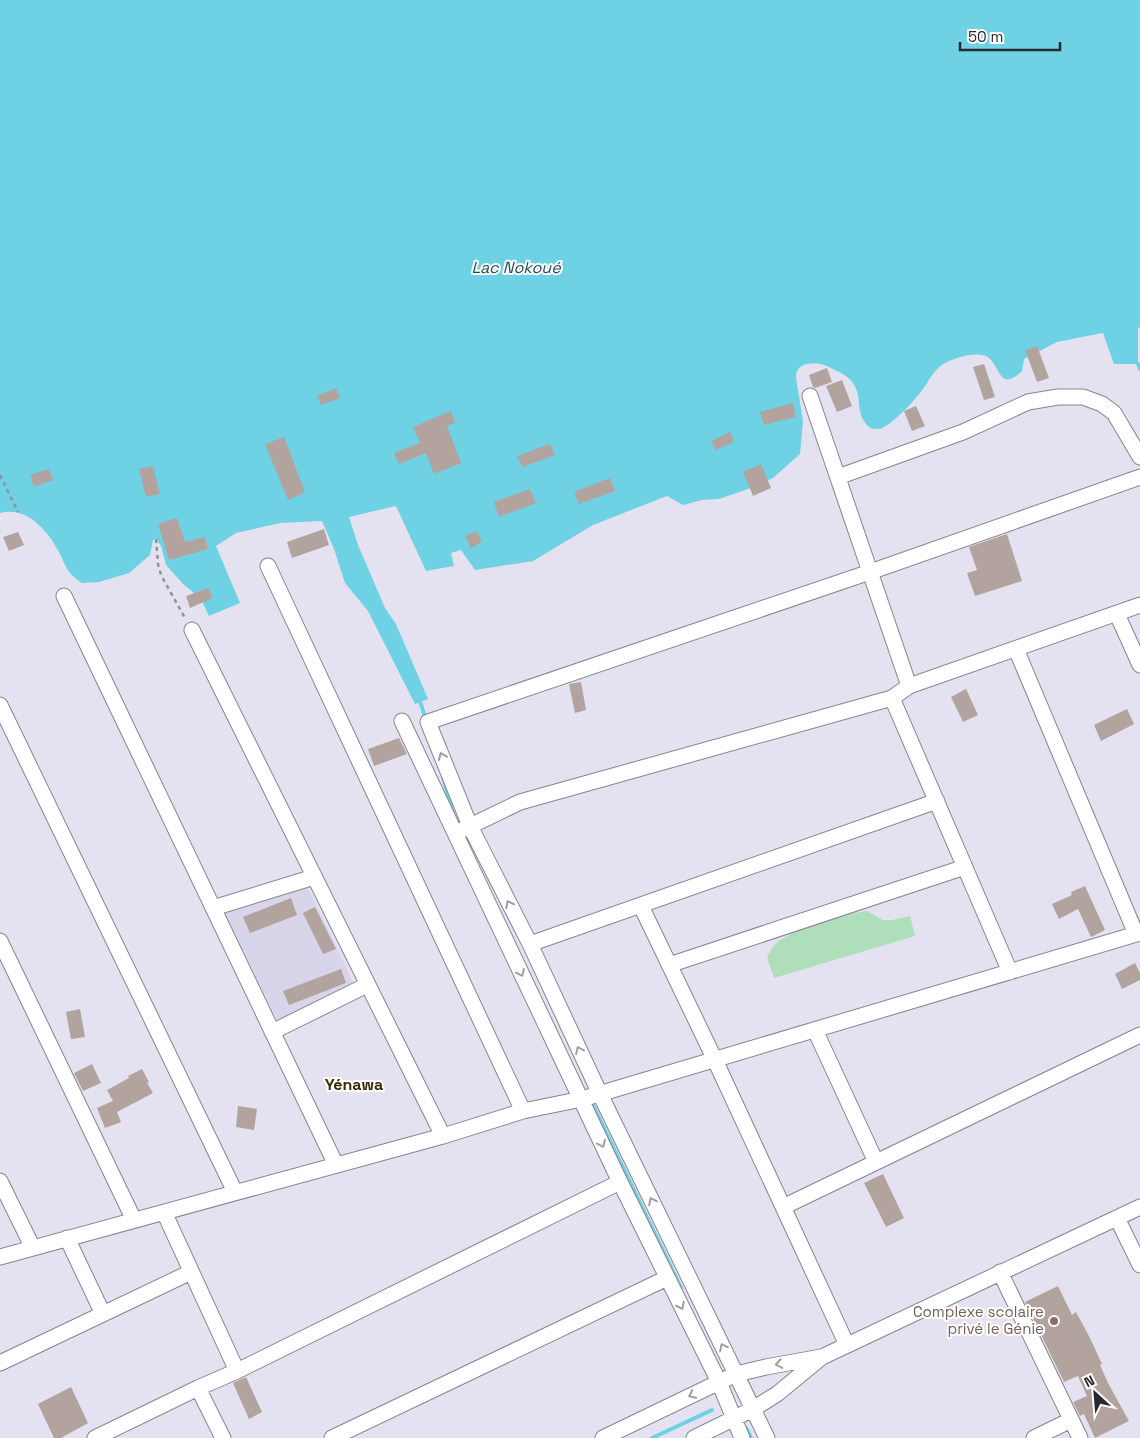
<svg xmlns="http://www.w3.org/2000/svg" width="1140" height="1438" font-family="'Space Grotesk',sans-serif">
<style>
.built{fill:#d8d4ea}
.green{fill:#aedeba}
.water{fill:#6ed2e4}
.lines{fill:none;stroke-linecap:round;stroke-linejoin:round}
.stream{stroke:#6ed2e4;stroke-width:4}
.building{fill:#b3a39e}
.minor-casing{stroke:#868491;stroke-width:17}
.path{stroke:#92909b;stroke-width:2.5;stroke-dasharray:4 4;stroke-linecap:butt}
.minor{stroke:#fff;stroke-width:15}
.oneway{stroke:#9f9ea1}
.education-dot{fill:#8d6e63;stroke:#fff;stroke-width:2}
.labels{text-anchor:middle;stroke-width:4;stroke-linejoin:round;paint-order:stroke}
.education-label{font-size:15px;fill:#785e54;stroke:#fff;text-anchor:end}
.water-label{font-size:16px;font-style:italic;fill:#235058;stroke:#fff}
.neighbourhood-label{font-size:16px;font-weight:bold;fill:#3c2b02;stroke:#fff}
</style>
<rect width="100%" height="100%" fill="#e4e2f1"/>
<path class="built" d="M307 886 354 984 278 1022 223 911Z"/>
<path class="green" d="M867 911 883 920H892L910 916 915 936 774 978 767 957C769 954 771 950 773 947 789 928 842 914 867 911Z"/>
<path class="water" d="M0 0H1140V327L1138 328V364H1114L1103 333 1057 342 1024 359 1022 371C1000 392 1001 369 989 358 979 350 955 358 945 363 935 369 931 377 925 386 917 398 897 420 884 427 879 430 875 429 870 428 853 413 864 396 852 382 848 376 839 372 833 369 824 364 816 362 807 364 799 366 796 370 796 378L803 421 800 454 773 478 754 487 719 499 702 500 683 505 667 496 593 525 533 561 475 570 461 550 451 553 454 566 426 571 396 506 349 517 358 545 385 608 396 624 428 699 415 704 368 611 345 583 334 549 322 521 280 523 236 533 216 546 240 603 209 616 201 599 183 584 166 565 161 546 156 539 153 540 150 555 129 573 99 582 82 583C78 580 73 577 70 573 65 567 63 559 59 552 48 531 27 506 0 513Z"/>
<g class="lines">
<path class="stream" d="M1138 364 1140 369
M419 698 426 720
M443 777 453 814
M591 1101 681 1288
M746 1428 751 1438
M652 1438 712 1410"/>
</g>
<path class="building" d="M1037 346 1049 378 1037 382 1025 350Z
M984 364 995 397 984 400 973 367Z
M827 368 832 382 815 388 813 387 809 375Z
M842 380 852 406 837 412 826 386Z
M336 388 340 398 321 405 317 396Z
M793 403 796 417 764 425 760 412Z
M916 406 925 426 912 431 904 411Z
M451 411 455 423 447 426 461 463 434 474 426 453 399 464 394 453 420 443 413 427Z
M730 432 734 442 716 450 711 441Z
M284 437 305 492 288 500 265 444Z
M550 444 555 455 523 467 517 456Z
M761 464 771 488 753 496 743 472Z
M153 466 160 494 146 497 139 469Z
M49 469 53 480 34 487 30 475Z
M610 478 615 491 579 504 574 492Z
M530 489 536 503 499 517 494 502Z
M177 518 185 542 205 537 208 549 169 560 158 524Z
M324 529 329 545 292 558 287 542Z
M477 531 482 542 471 548 465 536Z
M18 532 24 545 9 551 3 537Z
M1007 534 1022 581 975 596 967 573 977 570 969 547Z
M208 588 213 598 190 608 186 596Z
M581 682 586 710 575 713 569 684Z
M966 689 978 715 963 722 951 697Z
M1127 709 1134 724 1101 741 1094 725Z
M399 738 407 754 374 766 368 749Z
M1085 886 1105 930 1091 937 1078 909 1059 919 1052 904 1072 895 1071 892Z
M291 898 297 915 250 933 243 917Z
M315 907 336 949 323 954 303 913Z
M1135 963 1140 973V980L1122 989 1115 974Z
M341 969 346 983 289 1005 283 991Z
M80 1009 85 1037 71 1039 66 1012Z
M92 1064 101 1083 83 1091 74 1073Z
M142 1069 149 1082 147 1083 153 1093 117 1112 121 1122 105 1128 97 1108 113 1101 107 1090 129 1078 128 1076Z
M238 1106 257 1109 254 1130 236 1127Z
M883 1174 904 1218 886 1227 864 1183Z
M1058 1286 1072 1315 1076 1312 1090 1338 1102 1364 1100 1365 1108 1383 1129 1421 1095 1438 1084 1414 1080 1416 1073 1402 1087 1396 1078 1376 1064 1382 1025 1302Z
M246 1377 262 1412 249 1419 233 1383Z
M71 1387 88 1423 61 1438H54L38 1404Z"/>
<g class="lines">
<defs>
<path id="minor" d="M810 396 909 686
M838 477 963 432 1028 402 1058 397H1083L1102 404 1114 413 1140 457
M268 566 523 1111
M64 596 336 1165
M1117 614 1140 665
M192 630 443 1136
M1016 649 1136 934
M892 698 1010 972
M0 705 235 1192
M402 721 620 1182 719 1382 742 1438
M462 830 520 802 892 698 909 686 1140 605
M641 906 715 1060 847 1345
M213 908 314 877
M0 941 134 1220
M530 944 937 801
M669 965 965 867
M815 1030 876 1162
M272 1032 367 985
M0 1181 33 1248
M783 1207 1140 1035
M164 1212 237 1371
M1117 1218 1140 1265
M67 1238 103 1314
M0 1257 443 1136 523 1111 582 1099 1140 933
M1000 1272 1080 1438
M0 1363 191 1272
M198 1388 223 1438
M95 1438 198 1388 237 1371 620 1182
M332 1438 667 1278
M603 1438 736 1374 766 1367 821 1357
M694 1438 753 1409 777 1394 822 1357 1140 1207
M767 1438 600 1094 530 944 470 826 428 722 870 572 1140 477
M1034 1438 1071 1420"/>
</defs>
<use href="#minor" class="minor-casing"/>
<path class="path" d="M0 475 18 512
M156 539 158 564 161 575 185 618"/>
<use href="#minor" class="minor"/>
</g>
<defs><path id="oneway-chevron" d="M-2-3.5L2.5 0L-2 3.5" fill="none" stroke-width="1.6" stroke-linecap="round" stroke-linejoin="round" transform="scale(1.25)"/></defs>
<g class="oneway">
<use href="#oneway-chevron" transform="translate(442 756) rotate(-112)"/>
<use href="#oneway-chevron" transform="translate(509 904) rotate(-117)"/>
<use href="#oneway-chevron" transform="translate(521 973) rotate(65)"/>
<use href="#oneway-chevron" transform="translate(579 1050) rotate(-115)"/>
<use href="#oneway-chevron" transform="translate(602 1144) rotate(65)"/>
<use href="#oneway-chevron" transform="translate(652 1201) rotate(-116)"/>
<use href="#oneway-chevron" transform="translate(681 1306) rotate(63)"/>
<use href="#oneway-chevron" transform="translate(723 1347) rotate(-116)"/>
<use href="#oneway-chevron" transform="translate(779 1364) rotate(170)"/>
<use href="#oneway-chevron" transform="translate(692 1395) rotate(154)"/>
</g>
<circle class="education-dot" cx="1054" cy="1321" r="5"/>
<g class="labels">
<g class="education-label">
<text x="1044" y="1317">Complexe scolaire<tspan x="1044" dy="17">privé le Génie</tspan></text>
</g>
<g class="water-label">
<text x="516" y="273">Lac Nokoué</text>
</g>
<g class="neighbourhood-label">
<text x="354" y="1090">Yénawa</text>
</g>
</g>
<g transform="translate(1095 1393) rotate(334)" stroke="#ffffff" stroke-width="4" paint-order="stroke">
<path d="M0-4L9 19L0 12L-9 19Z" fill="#29282e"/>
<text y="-8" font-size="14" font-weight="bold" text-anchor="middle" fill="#29282e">N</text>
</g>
<path d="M960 42v8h100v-8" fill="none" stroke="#29282e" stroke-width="2.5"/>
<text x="968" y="42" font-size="15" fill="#29282e" stroke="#ffffff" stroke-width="4" paint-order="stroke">50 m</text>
</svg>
